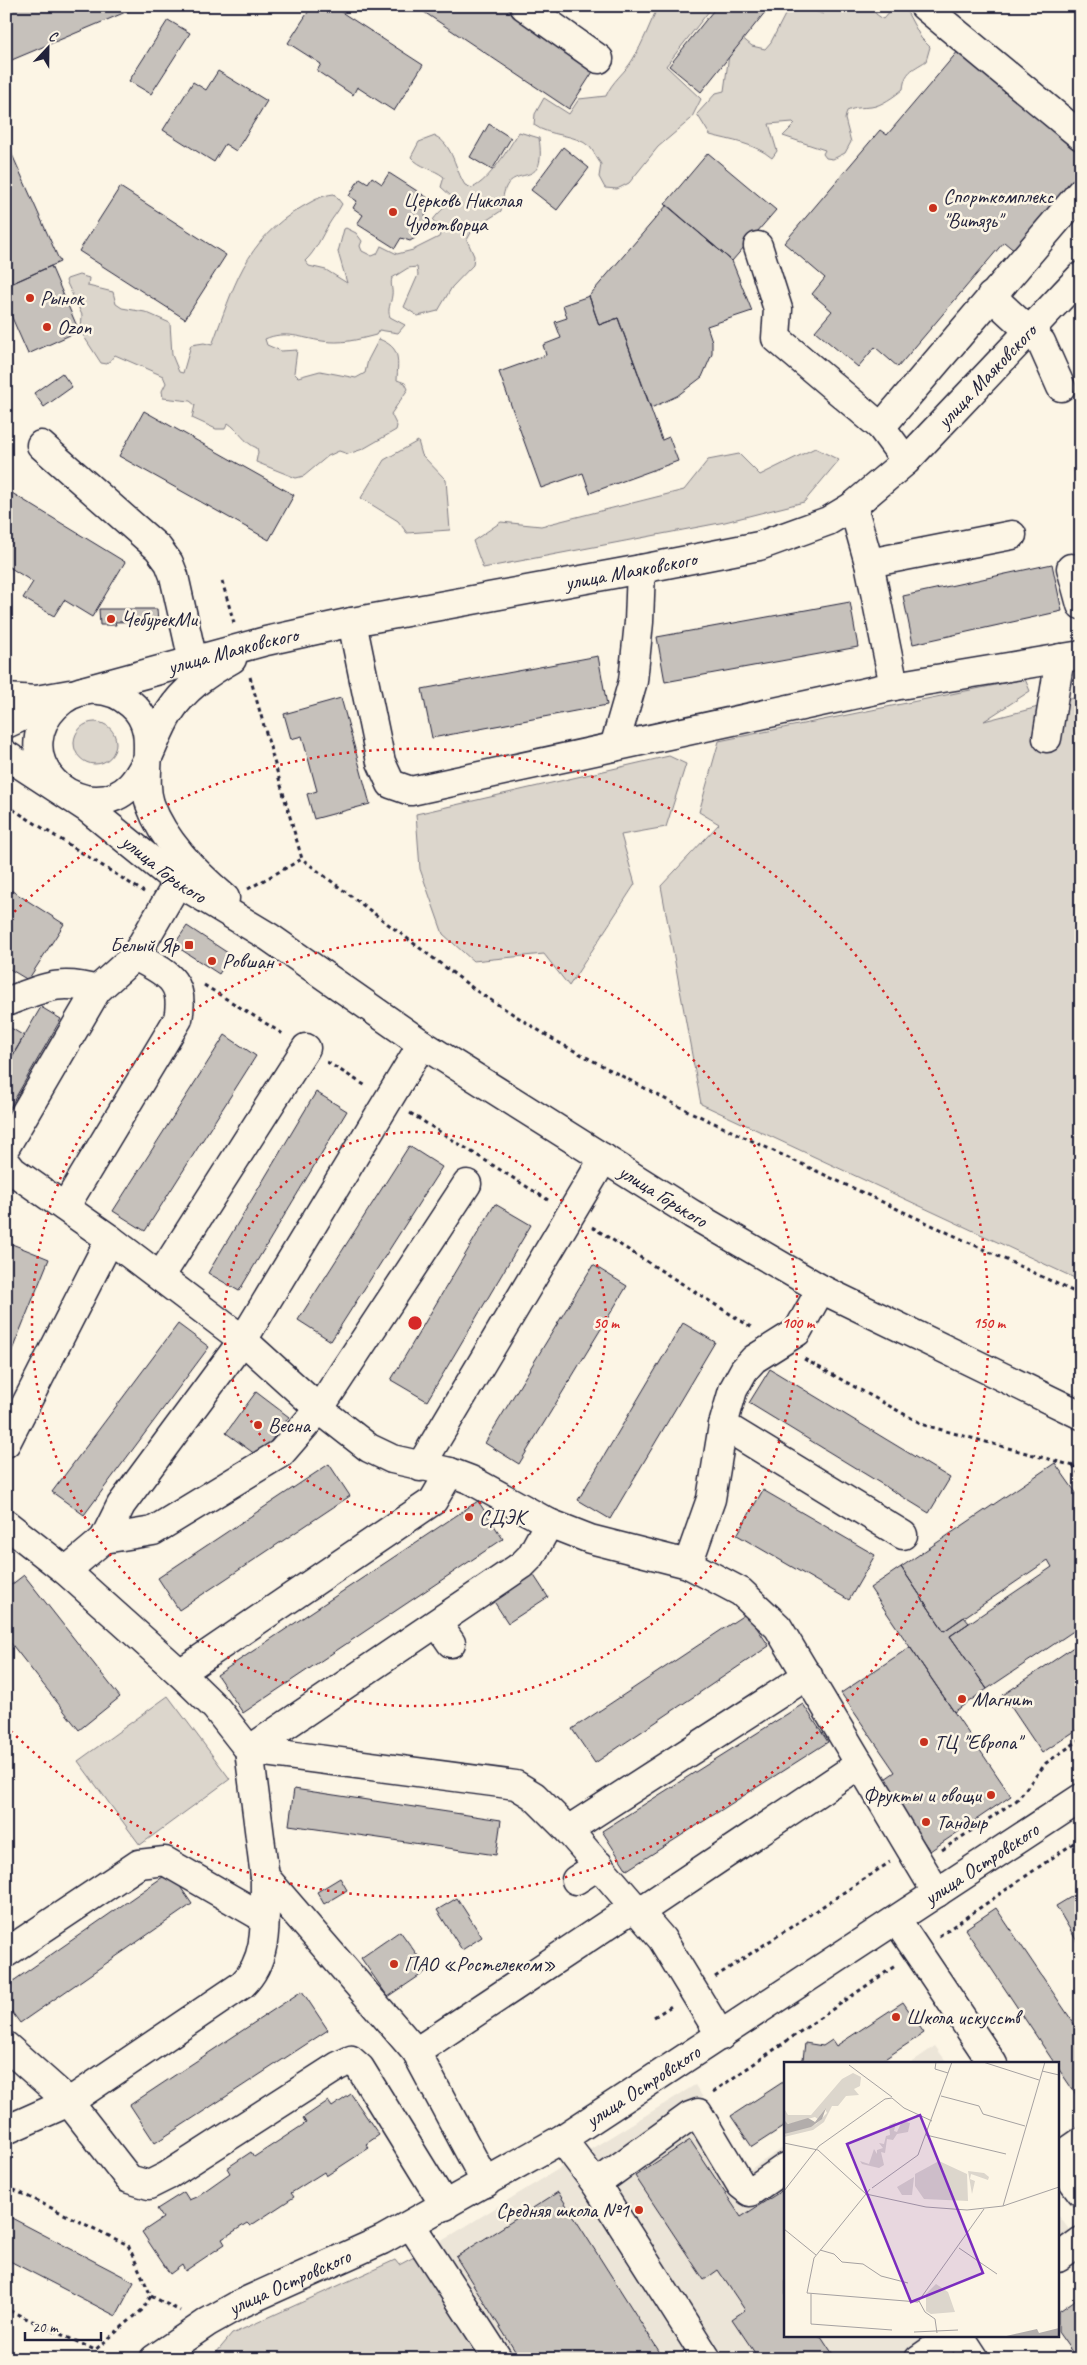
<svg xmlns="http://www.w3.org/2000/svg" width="1087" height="2365" font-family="Caveat,sans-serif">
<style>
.built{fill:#ece5d8}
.green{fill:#dcd6cc;stroke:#7f7c84}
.building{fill:#c6c1bb;stroke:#22223b}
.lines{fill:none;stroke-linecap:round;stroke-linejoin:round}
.minor-casing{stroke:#22223b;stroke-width:31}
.path{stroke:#22223b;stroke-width:3;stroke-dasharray:4 4;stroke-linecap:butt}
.minor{stroke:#fcf5e5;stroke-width:28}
.ring{fill:none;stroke:#d62828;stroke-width:2.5;stroke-dasharray:2.5 5}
.poi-dot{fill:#c8321e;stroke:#fcf5e5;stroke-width:2}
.labels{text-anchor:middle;stroke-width:5;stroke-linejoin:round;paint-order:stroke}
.poi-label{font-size:21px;fill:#22223b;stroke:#fcf5e5;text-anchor:start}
.street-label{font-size:21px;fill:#22223b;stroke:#fcf5e5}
.inset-road{fill:none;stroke:#a5a1a1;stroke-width:1}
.view{fill:#7b2cbf;fill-opacity:0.15;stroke:#7b2cbf;stroke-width:2.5}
.inset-edge{fill:none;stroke:#22223b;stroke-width:2.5}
.centre{fill:#d62828;stroke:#fcf5e5;stroke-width:2.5}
.ring-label{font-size:15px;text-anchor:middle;font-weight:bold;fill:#d62828;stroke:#fcf5e5;stroke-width:5;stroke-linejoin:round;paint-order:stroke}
</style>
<rect width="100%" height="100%" fill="#fcf5e5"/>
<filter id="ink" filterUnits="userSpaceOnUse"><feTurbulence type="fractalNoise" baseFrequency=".02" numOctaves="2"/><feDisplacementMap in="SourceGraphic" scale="10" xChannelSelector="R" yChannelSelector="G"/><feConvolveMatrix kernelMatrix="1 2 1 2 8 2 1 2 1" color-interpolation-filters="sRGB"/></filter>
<g filter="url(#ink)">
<path class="built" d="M935 2046 948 2064H909Z
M695 2085 749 2170 786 2146V2336H926L895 2359H483L427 2250Z
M1058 2215 1071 2232 1058 2241Z"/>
<path class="green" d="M658 6H713L666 66 701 99 691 119 658 147 629 183 617 189 605 188 599 177 601 164C597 159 594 152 590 147 575 133 550 137 534 125L535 114 544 98 569 114 579 99 606 96C612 81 625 73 633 59 643 43 650 24 658 6Z
M826 6H872L876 14 883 19 892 9 898 8 907 12 921 38 930 47 926 61C912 70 905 71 903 89 895 96 881 106 871 107 862 108 856 107 847 111L845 119 851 142 845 153 833 159 826 158 823 154 825 150 783 136 795 124 793 122 769 124 777 151 772 158C754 143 732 141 710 135L697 114 716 93 724 91 730 47 741 37 752 46 765 49 771 42 787 11 808 9 823 14Z
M519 132 539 138C547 190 517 165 506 187 503 193 502 203 501 211L473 229 467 240 474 256 473 265 452 287 438 311 418 316 404 307 418 275 417 267 408 268 392 278C390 285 393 289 392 295 391 304 387 309 390 317L405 325 398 333 379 330 376 335C357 340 341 344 322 341 301 338 285 330 265 339L267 345 281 351 297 350 294 373 298 377 320 371 356 378 365 373 368 360 379 339C401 348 398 358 397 380L405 383 408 389 391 414 397 426 396 430 363 449 348 454 339 451 328 456 304 476 296 478 256 462 258 452 257 448C244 443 239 430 228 423L225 429H216L192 418 195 405 190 401 163 398 162 391 166 383 163 376 115 355 107 364 101 363 81 332 82 315 66 281 67 279 79 275 89 278 88 286 113 292 116 304 122 308 145 312 170 323 172 355 179 372 183 373 191 345 204 343 212 345C234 287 244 241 302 207 313 201 322 195 334 194L342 204C338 212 333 217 329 224 321 237 316 251 305 261L309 266 326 270 347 283 338 252 344 229 346 228 356 233 362 241 360 246 362 251 372 256 377 254 381 246 397 254 413 250 439 237 441 232 433 220C439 211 448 206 452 197L441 187 444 177C433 168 420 168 411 157L419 142 435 136C453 144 455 170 465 185L472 188C490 180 508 149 519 132Z
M418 441 422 455 446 480 450 530 407 533 398 521 361 498 384 460Z
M815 448 839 460 804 502 725 522 483 568 473 541 501 522 541 526 684 490 708 460 739 454 760 475Z
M1025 679 1030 691 984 721 1081 696V1281L701 1104 661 886 719 824 699 812 719 741Z
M74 743a21 21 0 1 1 42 0a21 21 0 1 1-42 0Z
M669 756 686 764 666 827 621 835 635 884 569 986 544 954 473 961 443 934 420 869 416 814Z
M168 1696 230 1779 140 1845 78 1761Z
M416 2256 483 2359H211L232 2334 395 2260 399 2265Z"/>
<path class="building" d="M14 6H140L7 62 6 12 15 8Z
M312 6H332L423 65 394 111 357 87 353 95 317 71 321 64 288 43Z
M415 6H504L596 67 569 109Z
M717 6H770L701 92 669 66Z
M168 20 190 33 151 94 129 81Z
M959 50 1081 153V175L1016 252 1004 242 898 367 875 347 858 367 815 331 832 311 812 294 825 278 784 243 880 130 887 135Z
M218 71 267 101 236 151 225 144 214 162 163 130 193 82 206 90Z
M489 124 511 138 492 170 470 157Z
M563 147 589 168 557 210 531 190Z
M10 150 60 262 6 286V152Z
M708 153 776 210 732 261 665 204Z
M389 173 428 198 421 208 425 210 426 220 415 238 410 241 401 238 395 248 357 224 363 215 353 208 357 201 349 196 360 178 368 183 372 177 382 184Z
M120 187 226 255 185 319 79 251Z
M667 205 732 261 752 311 707 326 712 341V354L702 377 677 396 651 408 618 318 599 325 589 296Z
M51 266 79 331 28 354 6 304V286Z
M589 296 599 325 618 318 662 440 669 437 678 461 590 493 583 473 541 488 499 372 546 355 543 345 561 338 555 322 567 318 563 305Z
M62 373 72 387 44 407 34 393Z
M144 411 294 495 269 540 119 456Z
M7 490 125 562 92 617 64 600 54 616 23 598 33 582 6 565Z
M1052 564 1062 611 913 644 903 596Z
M850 602 858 647 665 682 657 637Z
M99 609H157L158 621 115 622 116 625H100Z
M598 656 607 705 432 738 422 689Z
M341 698 370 804 314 819 307 794 317 791 302 736 291 739 284 714Z
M6 887 64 924 28 980 8 968 6 971Z
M187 926 231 955 219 974 174 945Z
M41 1007 61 1019 6 1114V1067Z
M6 1025 24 1036 6 1067Z
M225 1035 256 1056 145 1231 113 1211Z
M316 1092 347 1111 239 1291 208 1273Z
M409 1146 442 1167 331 1341 298 1320Z
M495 1204 531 1225 427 1401 391 1380Z
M12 1244 49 1259 6 1365V1260Z
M593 1265 627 1286 519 1464 485 1443Z
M683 1323 715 1342 610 1519 578 1500Z
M178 1324 209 1347 84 1515 52 1492Z
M770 1369 950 1478 929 1513 749 1403Z
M256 1392 289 1417 259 1457 226 1433Z
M1055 1463 1081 1500V1626L987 1689 950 1636 1052 1567 1048 1560 944 1631 901 1567Z
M329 1464 350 1496 179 1610 158 1578Z
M763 1490 875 1555 849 1600 737 1535Z
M478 1501 503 1539 243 1713 217 1675Z
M901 1567 944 1631 964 1617 969 1623 950 1636 987 1689 954 1712 870 1588Z
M533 1574 548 1597 508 1623 493 1600Z
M24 1575 120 1697 79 1730 6 1637V1589Z
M747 1613 769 1646 595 1763 572 1729Z
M1081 1642V1727L1042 1753 1003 1695Z
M910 1647 1011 1796 930 1851 882 1781 895 1772 841 1693Z
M803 1704 828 1742 627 1870 602 1831Z
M294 1789 501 1820 496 1855 289 1825Z
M170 1872 192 1904 20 2023 6 2004V1986Z
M340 1878 347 1890 324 1904 317 1892Z
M1081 1891V1948L1056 1906Z
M457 1898 482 1937 462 1950 437 1910Z
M996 1908 1081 2034V2102L1058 2068V2064H1055L965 1929Z
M400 1931 428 1970 388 1997 361 1958Z
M302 1991 328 2030 155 2143 130 2105Z
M903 2002 924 2033 877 2064H796L803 2059 805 2043 823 2046 832 2040 836 2046Z
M786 2080V2125L752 2147 731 2116Z
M351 2094 379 2135 366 2144 369 2148 326 2176 324 2172 291 2193 294 2197 250 2226 247 2223 222 2239 225 2244 185 2271 182 2265 170 2274 142 2232 163 2218 157 2209 184 2192 189 2200 196 2197 230 2173 227 2168 251 2152 254 2157 306 2123 303 2118 328 2101 332 2107Z
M690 2140 741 2217 786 2188V2336H821L836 2359H759L732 2319 745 2310 718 2270 704 2280 635 2176Z
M558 2192 664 2359H520L456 2257Z
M6 2215 134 2282 116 2316 6 2259Z
M1081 2296V2359H1077L1058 2332V2312Z"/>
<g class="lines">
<defs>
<g id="minor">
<path d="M524 6 599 59"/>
<path d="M924 6 1081 136"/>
<path d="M758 246 778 309 776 338 881 427 906 461"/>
<path d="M991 296 1041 342 1061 387"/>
<path d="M881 427 1081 192"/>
<path d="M41 445 158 548 169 563 174 576 193 661"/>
<path d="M853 506 869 563 894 686 1081 655"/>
<path d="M869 563 1012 535"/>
<path d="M1071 568 1081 605"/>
<path d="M352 622 381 762 391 784 411 791 894 686"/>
<path id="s1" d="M86 690 266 641 352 622 641 569 759 546 828 521 853 506 906 461 1081 276"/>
<path d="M6 698 36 700 70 694"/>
<path d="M6 724 50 704"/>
<path d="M1047 738 1060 658"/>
<path d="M614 747 633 681 639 622 641 569"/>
<path id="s2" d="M6 755 87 808 178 882 269 937 422 1044 692 1214 821 1289 1081 1415"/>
<path d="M225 898C196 873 163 841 150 804 139 770 162 730 131 704 79 659 7 730 53 781 61 790 72 796 85 799 142 809 147 747 169 713 184 689 207 673 232 659"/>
<path d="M6 1002C42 989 58 978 97 990"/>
<path d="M6 1146 97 990 135 956 178 882"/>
<path d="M6 1162 13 1171 110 1239 243 1340 319 1409 369 1448 392 1459 450 1472 471 1480 549 1523 590 1539 688 1564 741 1592 778 1627 937 1893"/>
<path d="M65 1207 178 1019C186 979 165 973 135 956"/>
<path d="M160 1277 306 1048"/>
<path d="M723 1425 903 1535"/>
<path d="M6 1443 110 1239"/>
<path d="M420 1467 604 1158"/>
<path d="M6 1524 66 1571 180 1673 216 1708 249 1750 265 1877 416 2052 486 2183"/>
<path d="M104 1539 153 1531 281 1453 319 1409 467 1184"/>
<path d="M688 1564 711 1499 723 1425 733 1390 744 1370 754 1359 797 1332 821 1289"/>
<path d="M66 1571 104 1539 121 1505 243 1340 422 1044"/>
<path d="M438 1624 451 1643"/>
<path d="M180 1673 433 1501 450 1472"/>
<path d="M249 1750 516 1785 534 1796 568 1830 662 1939 721 2036"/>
<path d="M249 1750 522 1565 531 1556 549 1523"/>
<path d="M568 1830 808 1675"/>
<path d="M576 1880 599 1865"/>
<path d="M639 1912 860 1764"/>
<path d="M897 1921 993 2064"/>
<path d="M6 1953 139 1864 165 1861 264 1918"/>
<path d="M6 2046 69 2102 129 2179 149 2185 167 2176 338 2066 351 2060 360 2068 445 2206"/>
<path d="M416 2052 634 1907"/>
<path d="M6 2130 69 2102 242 1985C271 1957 264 1914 265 1877"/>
<path d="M562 2139 596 2184 707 2359"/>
<path d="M1058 2158 1081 2142"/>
<path d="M1058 2161 1081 2192"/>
<path d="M596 2184 690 2116 698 2113 741 2185 750 2192 786 2167"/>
<path d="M411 2225 498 2359"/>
<path d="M1058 2258 1081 2241"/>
<path d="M960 2336 975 2359"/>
<path id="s3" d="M154 2359 208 2322 240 2304 382 2240 562 2139 1081 1798"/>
<path d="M919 2359 952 2336"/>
</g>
</defs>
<use href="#minor" class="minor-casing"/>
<path class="path" d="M222 581 234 623
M250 677 302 859 478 992 554 1040 682 1108 1081 1295
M6 805 144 892
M248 889 302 859
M204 985 283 1034
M327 1062 366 1086
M410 1113 548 1200
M592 1227 754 1329
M804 1359 924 1425 1081 1468
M1072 1465 1081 1476
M942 1850 1017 1800 1046 1763 1081 1739
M939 1936 1081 1838
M715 1977 890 1862
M654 2017 673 2005
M713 2092 895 1966
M6 2186 128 2245 151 2296 142 2310 95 2350 6 2309
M151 2296 180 2311"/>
<use href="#minor" class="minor"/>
</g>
</g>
<g class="ring">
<circle cx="415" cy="1323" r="191"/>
<circle cx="415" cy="1323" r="383"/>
<path d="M9 917A574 574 0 1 1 9 1729"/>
</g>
<g class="poi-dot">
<circle cx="933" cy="208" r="5"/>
<circle cx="393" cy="212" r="5"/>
<circle cx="30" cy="298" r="5"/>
<circle cx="47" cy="327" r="5"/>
<circle cx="111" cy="619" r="5"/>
<rect x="184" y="940" width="10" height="10" rx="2.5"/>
<circle cx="212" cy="961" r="5"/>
<circle cx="258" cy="1425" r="5"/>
<circle cx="469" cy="1517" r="5"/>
<circle cx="962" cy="1699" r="5"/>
<circle cx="924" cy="1742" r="5"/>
<circle cx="991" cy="1795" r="5"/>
<circle cx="926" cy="1822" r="5"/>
<circle cx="394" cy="1964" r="5"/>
<circle cx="896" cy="2017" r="5"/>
<circle cx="639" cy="2210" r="5"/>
</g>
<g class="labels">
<g class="poi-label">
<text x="943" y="203">Спорткомплекс<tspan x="943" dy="24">"Витязь"</tspan></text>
<text x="403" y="207">Церковь Николая<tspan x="403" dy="24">Чудотворца</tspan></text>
<text x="40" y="305">Рынок</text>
<text x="57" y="334">Ozon</text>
<text x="121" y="626">ЧебурекМи</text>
<text x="179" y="952" text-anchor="end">Белый Яр</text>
<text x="222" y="968">Ровшан</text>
<text x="268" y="1432">Весна</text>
<text x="479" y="1524">СДЭК</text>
<text x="972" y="1706">Магнит</text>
<text x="934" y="1749">ТЦ "Европа"</text>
<text x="981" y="1802" text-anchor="end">Фрукты и овощи</text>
<text x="936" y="1829">Тандыр</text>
<text x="404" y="1971">ПАО «Ростелеком»</text>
<text x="906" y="2024">Школа искусств</text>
<text x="629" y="2217" text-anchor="end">Средняя школа №1</text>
</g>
<g class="street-label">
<text dy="7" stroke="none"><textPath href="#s1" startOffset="978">улица Маяковского</textPath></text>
<text dy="7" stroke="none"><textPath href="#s1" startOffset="558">улица Маяковского</textPath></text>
<text dy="7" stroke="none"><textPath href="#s1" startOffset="152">улица Маяковского</textPath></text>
<text dy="7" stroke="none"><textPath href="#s2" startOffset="195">улица Горького</textPath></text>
<text dy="7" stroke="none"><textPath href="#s2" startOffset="792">улица Горького</textPath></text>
<text dy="7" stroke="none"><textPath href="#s3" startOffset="966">улица Островского</textPath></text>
<text dy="7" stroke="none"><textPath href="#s3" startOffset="561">улица Островского</textPath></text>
<text dy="7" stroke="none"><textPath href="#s3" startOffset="156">улица Островского</textPath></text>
</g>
</g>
<g transform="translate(784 2062)">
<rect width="275" height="275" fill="#fcf5e5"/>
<path d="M69 11 77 15 76 24 70 27 75 33 62 34 54 44H48L40 60 29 68 0 75 2 71 32 62 43 51 41 47 35 58 31 55 5 62 1 60V48L4 53H27L58 17ZM118 59 126 61 124 70 113 72 109 78 103 77 101 91 97 90 100 103 95 106 78 102 76 99 85 102 90 87 93 92V88L99 86 95 81 100 82 102 74 106 73 105 63 112 60 110 69 113 70ZM155 99 183 112 184 139 140 137 131 124V112ZM184 109 200 111 205 115 204 118 187 112 186 117 191 119 188 132ZM130 115 128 133H118L113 125ZM152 222 164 230 171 250 147 252 142 249V232Z" fill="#dcd6cc"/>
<path d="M42 46 38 57 27 65 0 72V58L4 62 24 56 31 60ZM275 266V275H218L253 267 255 271Z" fill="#b2adab"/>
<path class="inset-road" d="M152 0 151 7 164 11M199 0 255 18M65 3 108 35M258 9 275 13M157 34 195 44 199 52 241 64M142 73 222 92M275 79V131M0 81 34 88 82 132 142 145 183 148 219 144 275 125M88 126 134 93 168 0M86 127 30 196 23 231 134 240 200 147M0 129 35 84 101 37 108 36 120 46 148 59M219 144 261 0M0 167 32 193M175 186 213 212M36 188 50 192 58 200 79 202 97 214 124 221M27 232V262L108 268M135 239 141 250 151 257 153 271M130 270 174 268"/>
<path class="view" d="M136 53 199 211 127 240 63 82Z"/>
<rect width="275" height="275" class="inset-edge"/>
</g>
<circle cx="415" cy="1323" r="8" class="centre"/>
<g class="ring-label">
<text x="606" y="1328">50 m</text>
<text x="798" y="1328">100 m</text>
<text x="989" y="1328">150 m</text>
</g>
<rect width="1087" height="2365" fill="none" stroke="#fcf5e5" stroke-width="25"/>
<rect x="12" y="12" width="1062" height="2340" fill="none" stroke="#22223b" stroke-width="2" filter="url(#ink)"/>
<g transform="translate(48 48) rotate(22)" stroke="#fcf5e5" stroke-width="4" paint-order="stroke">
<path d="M0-4L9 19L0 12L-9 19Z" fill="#22223b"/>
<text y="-8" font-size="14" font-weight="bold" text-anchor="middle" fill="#22223b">С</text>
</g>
<path d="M25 2332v8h76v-8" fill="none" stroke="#22223b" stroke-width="2.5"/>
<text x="32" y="2332" font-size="15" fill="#22223b" stroke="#fcf5e5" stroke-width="4" paint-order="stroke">20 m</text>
</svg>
